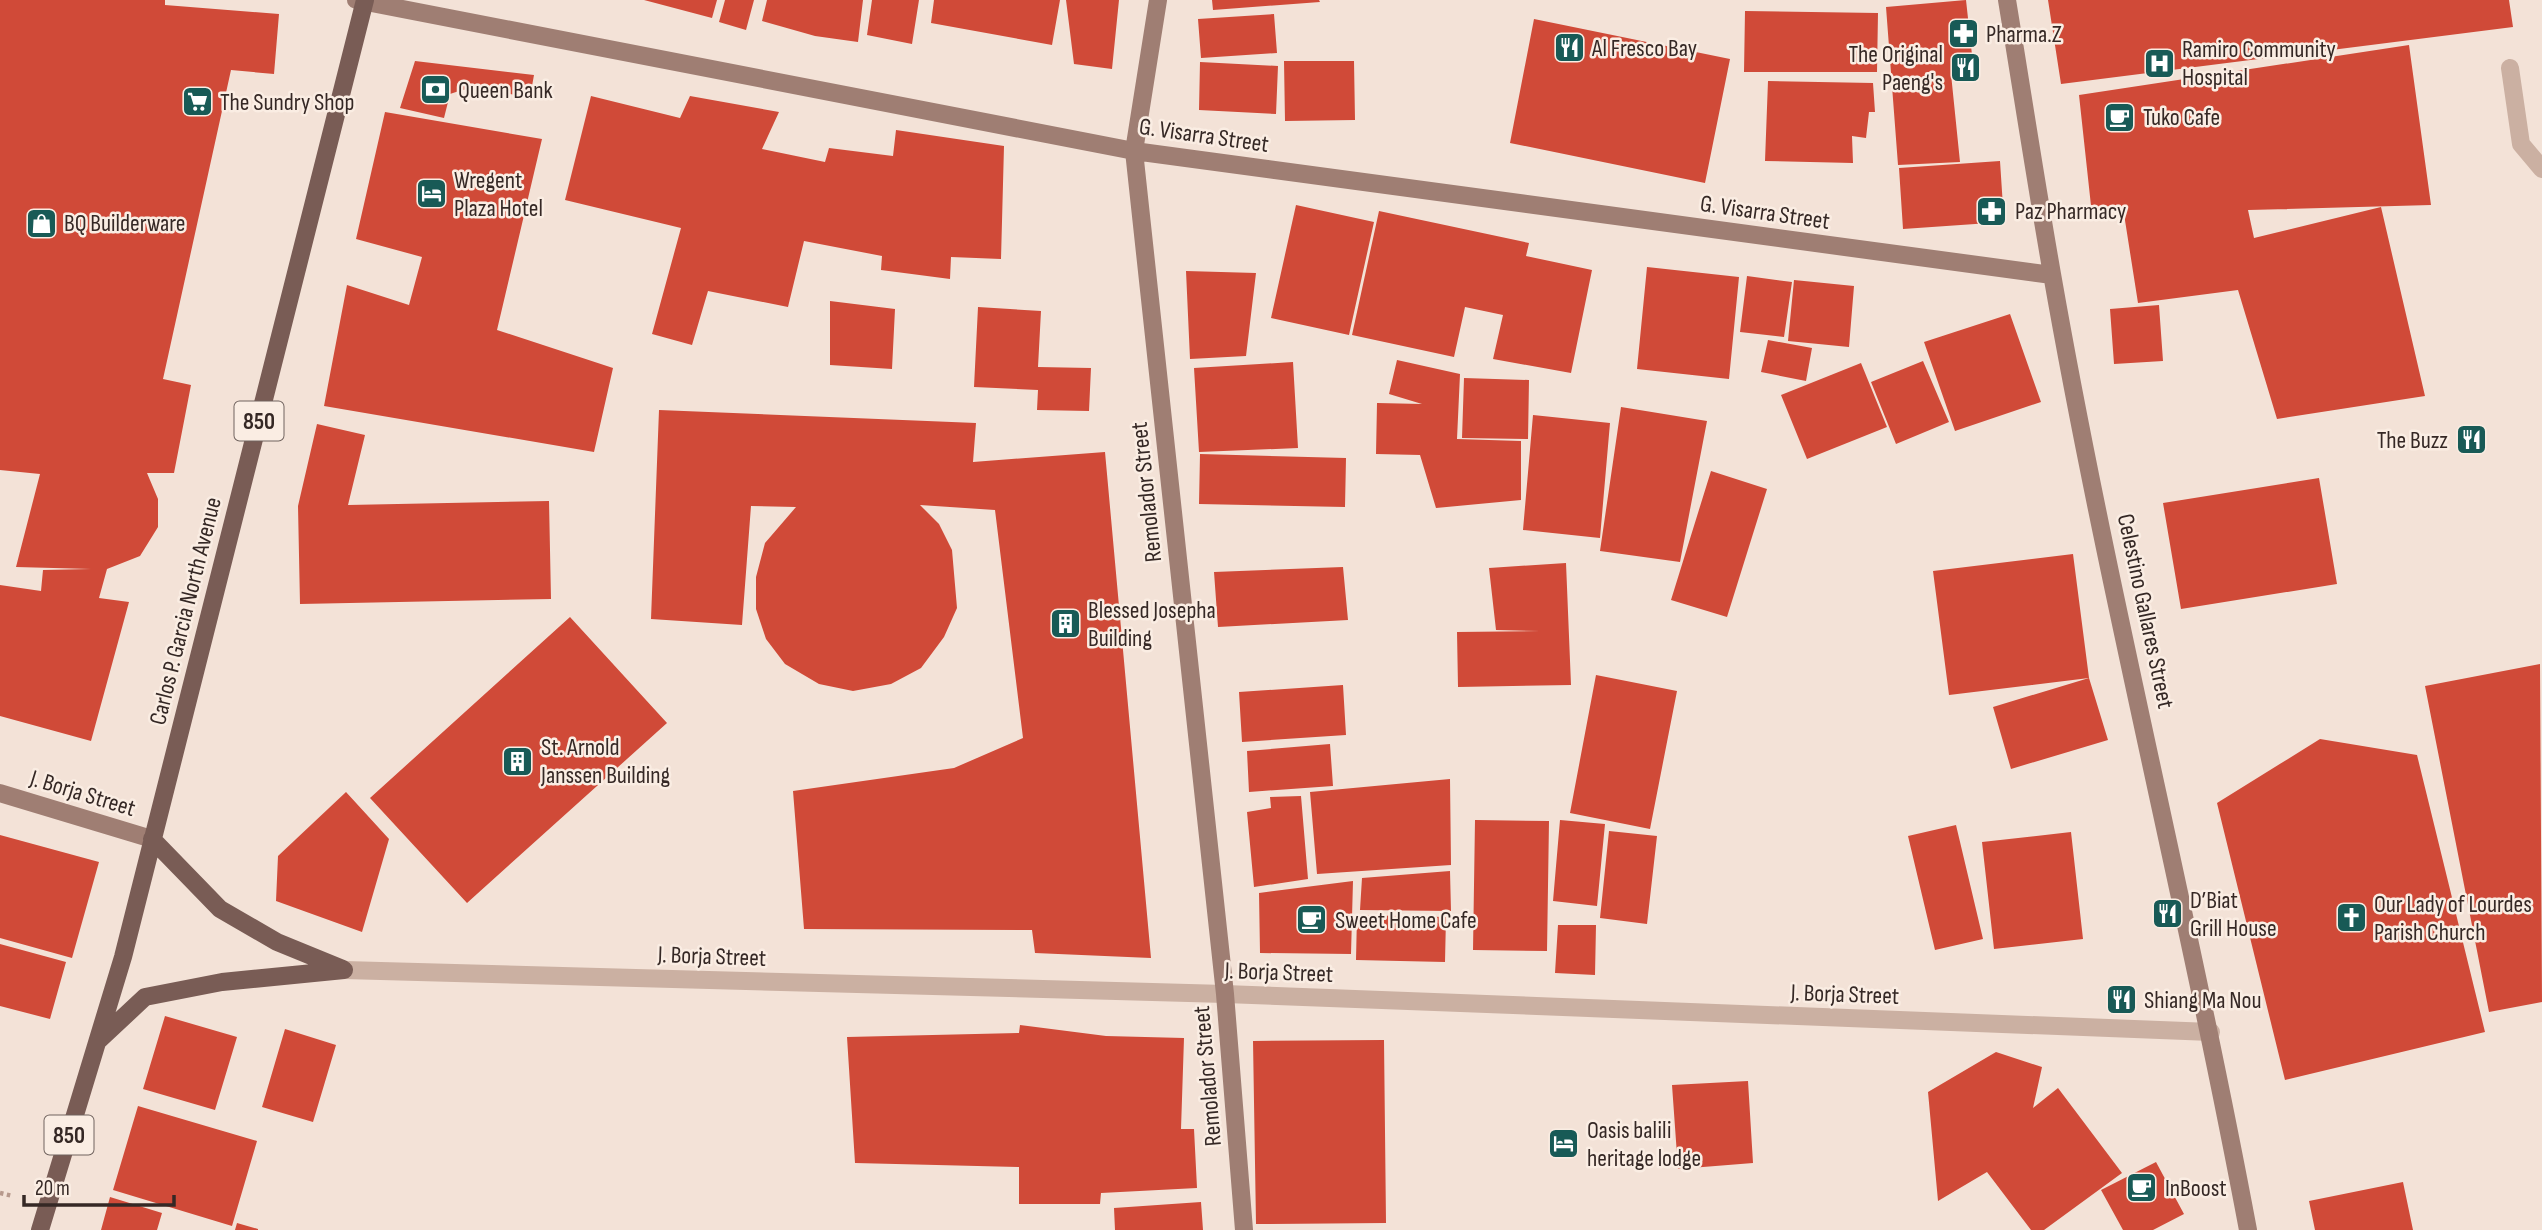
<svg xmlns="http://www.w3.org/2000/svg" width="2542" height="1230" font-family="'Sofia Sans Condensed',sans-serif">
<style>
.building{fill:#d04a38}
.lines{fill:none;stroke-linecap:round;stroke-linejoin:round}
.path{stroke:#b7998c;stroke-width:4.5;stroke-dasharray:3.5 3.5;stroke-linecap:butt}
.street{stroke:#cbb0a2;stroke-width:18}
.secondary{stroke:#9f7e73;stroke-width:18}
.primary{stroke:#795c55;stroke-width:18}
.labels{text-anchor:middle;stroke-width:5;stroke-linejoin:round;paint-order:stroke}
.shield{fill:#faede3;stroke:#70635e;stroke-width:2}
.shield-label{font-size:23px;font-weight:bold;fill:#352825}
.poi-label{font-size:24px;fill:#352825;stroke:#faede3;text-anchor:start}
.street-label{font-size:24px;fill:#352825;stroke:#faede3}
</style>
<rect width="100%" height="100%" fill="#f3e2d7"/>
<path class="building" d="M0 0H165V5L279 14 274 74 231 70 163 379 191 385 174 473H147L158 499V527L140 556 107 569 99 598 129 602 91 741 0 716V585L41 591 43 570 91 569 16 567 40 474 0 470Z
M644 0H717L712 18Z
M725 0H754L746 30 719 22Z
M767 0H863L858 42 815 36 762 21Z
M872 0H919L912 44 867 35Z
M934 0H1060L1052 45 931 23Z
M1066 0H1119L1112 69 1074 64Z
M1212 0H1319L1320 2 1213 10Z
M1966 0 1974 73 1951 74 1960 162 1898 165 1886 7Z
M2048 0H2509L2513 27 2061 84Z
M1745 11 1878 13 1877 72H1744Z
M1274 14 1277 53 1201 58 1198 19Z
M1534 19 1730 59 1705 183 1510 143Z
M2409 45 2431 205 2248 210 2254 238 2381 207 2425 396 2277 419 2238 290 2138 303 2124 214 2092 215 2079 95Z
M415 61 534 75 530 97 471 88 459 91 450 94 444 118 400 108Z
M1284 61H1354L1355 120 1285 121Z
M1200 62 1278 66 1276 114 1199 110Z
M1768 81 1873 83 1875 112H1869L1866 138 1852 136 1853 163 1765 161Z
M591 96 680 118 690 96 779 112 762 149 825 162 829 148 893 156 896 130 1004 146 1001 259 951 257 950 279 881 270 882 256 804 241 788 307 708 291 692 345 652 334 681 228 565 200Z
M385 112 542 139 497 330 613 368 594 452 324 406 347 285 409 305 422 257 356 239Z
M2000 161 2004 222 1903 229 1899 168Z
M1296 205 1374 222 1349 335 1271 318Z
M1379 211 1529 243 1526 256 1592 270 1571 373 1493 359 1503 315 1465 307 1454 357 1352 335Z
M1647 267 1739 277 1729 379 1637 369Z
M1186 271 1256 273 1246 356 1190 359Z
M1747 276 1792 282 1784 337 1740 332Z
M1794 280 1854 286 1849 347 1788 341Z
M830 301 895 309 892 369 830 365Z
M2159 305 2163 361 2114 364 2110 309Z
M978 307 1041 311 1038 367 1091 368 1089 411 1037 410 1038 390 974 387Z
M2010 314 2041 402 1955 431 1924 342Z
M1768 340 1812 348 1806 381 1761 372Z
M1397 360 1460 374 1457 439 1521 441V500L1436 508 1420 455 1376 454 1377 403 1422 404 1389 394Z
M1923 361 1949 422 1896 444 1871 382Z
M1293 362 1298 448 1199 452 1194 368Z
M1861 363 1887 427 1807 459 1781 395Z
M1464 378 1529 380 1528 439 1462 438Z
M1621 407 1707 421 1680 562 1600 551Z
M659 410 976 423 973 462 1105 452 1151 958 1035 953 1032 930 804 929 793 791 954 768 1023 738 995 510 920 505 939 524 952 550 957 608 944 637 921 668 891 684 853 691 819 684 785 664 766 639 756 609V577L765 543 796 507 751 506 742 625 651 619Z
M1533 415 1610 423 1600 538 1523 530Z
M317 424 365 435 348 505 549 501 551 599 300 604 298 506Z
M1200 454 1346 458 1345 507 1199 504Z
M1711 471 1767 489 1727 617 1671 600Z
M2319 478 2337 584 2181 609 2163 503Z
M2073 554 2089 678 1949 695 1933 571Z
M1566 563 1571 685 1458 687 1457 632 1540 631 1496 630 1489 568Z
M1343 567 1348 620 1218 627 1214 572Z
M570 617 667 723 467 903 370 798Z
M2540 664 2542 1002 2489 1012 2425 686Z
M1596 675 1677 691 1650 829 1570 813Z
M2089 678 2108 740 2011 769 1993 707Z
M1343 685 1346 735 1242 742 1239 692Z
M2320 739 2417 755 2485 1032 2285 1080 2217 803Z
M1330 744 1333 786 1249 792 1247 751Z
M1450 779 1451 865 1317 874 1310 792Z
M346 792 389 839 362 932 276 901 278 856Z
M1301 796 1308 879 1254 887 1247 812 1271 808 1270 797Z
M1475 820 1549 821 1547 951 1473 950Z
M1560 820 1605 824 1597 906 1553 901Z
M1956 825 1983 939 1935 950 1908 836Z
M1609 831 1657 836 1647 924 1600 918Z
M2071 832 2083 939 1994 949 1982 842Z
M0 835 99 862 72 958 0 938Z
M1450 871 1451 911 1360 910 1362 878Z
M1353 881 1351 954 1260 953 1259 893Z
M1357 915 1446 917 1445 962 1356 960Z
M1558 925H1596L1595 975 1555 973Z
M0 944 66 962 50 1019 0 1006Z
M165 1016 237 1037 215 1110 143 1089Z
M1020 1025 1106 1036 1184 1038 1181 1129H1194L1197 1188 1101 1193 1100 1204H1019V1167L855 1163 847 1037 1019 1033Z
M285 1029 336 1045 313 1122 262 1107Z
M1384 1040 1386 1223 1256 1224 1253 1041Z
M1996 1052 2042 1067 2033 1108 2058 1088 2122 1173 2044 1230H2031L1987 1172 1938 1201 1928 1092Z
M1748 1081 1753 1163 1678 1169 1672 1085Z
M138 1106 257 1141 232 1226 113 1190Z
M2156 1162 2184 1214 2153 1230H2123L2101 1190Z
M2403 1182 2413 1230H2315L2309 1201Z
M110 1197 162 1213 157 1230H101Z
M1201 1202 1203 1230H1115L1114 1208Z
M237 1223 258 1229V1230H235Z"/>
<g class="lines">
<path class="path" d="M0 1193 13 1196"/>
<path class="street" d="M2510 68 2521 144 2542 169
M344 970 1225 994 2211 1032"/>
<path class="secondary" d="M356 0 1134 151 2052 275
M1158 0 1134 151 1225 994 1244 1230
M2007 0C2022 91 2036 183 2052 274 2108 594 2188 910 2248 1230
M0 793 152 839"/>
<path class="primary" d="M152 839 220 909 277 942 343 969
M98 1041 145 997 222 982 344 970
M40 1230 123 957 365 0"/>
</g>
<defs>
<symbol id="pharmacy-square" viewBox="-11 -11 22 22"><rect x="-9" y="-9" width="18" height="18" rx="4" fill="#185a56" stroke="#faede3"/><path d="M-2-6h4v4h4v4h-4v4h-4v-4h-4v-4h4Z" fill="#fff"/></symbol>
<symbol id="restaurant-square" viewBox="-11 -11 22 22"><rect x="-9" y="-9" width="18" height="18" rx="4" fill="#185a56" stroke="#faede3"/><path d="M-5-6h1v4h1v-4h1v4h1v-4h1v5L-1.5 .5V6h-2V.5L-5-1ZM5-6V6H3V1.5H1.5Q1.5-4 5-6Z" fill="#fff"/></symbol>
<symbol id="hospital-square" viewBox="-11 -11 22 22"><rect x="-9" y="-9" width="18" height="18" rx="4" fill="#185a56" stroke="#faede3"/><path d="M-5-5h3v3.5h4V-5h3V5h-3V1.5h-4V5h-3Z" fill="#fff"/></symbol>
<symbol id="bank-square" viewBox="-11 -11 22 22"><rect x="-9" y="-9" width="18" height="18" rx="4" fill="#185a56" stroke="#faede3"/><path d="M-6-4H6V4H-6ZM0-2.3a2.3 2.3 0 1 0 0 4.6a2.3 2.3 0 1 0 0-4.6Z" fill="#fff"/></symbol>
<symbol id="supermarket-square" viewBox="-11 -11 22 22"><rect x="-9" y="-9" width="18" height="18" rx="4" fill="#185a56" stroke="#faede3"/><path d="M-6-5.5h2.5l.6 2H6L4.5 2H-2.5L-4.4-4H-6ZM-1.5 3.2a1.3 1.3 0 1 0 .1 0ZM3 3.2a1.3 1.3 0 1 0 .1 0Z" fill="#fff"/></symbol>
<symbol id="cafe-square" viewBox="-11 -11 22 22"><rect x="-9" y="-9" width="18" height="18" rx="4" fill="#185a56" stroke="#faede3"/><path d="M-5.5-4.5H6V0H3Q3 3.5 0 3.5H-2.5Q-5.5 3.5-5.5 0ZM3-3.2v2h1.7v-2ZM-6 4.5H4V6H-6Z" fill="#fff"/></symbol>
<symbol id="hotel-square" viewBox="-11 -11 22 22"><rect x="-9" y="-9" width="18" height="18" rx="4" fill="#185a56" stroke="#faede3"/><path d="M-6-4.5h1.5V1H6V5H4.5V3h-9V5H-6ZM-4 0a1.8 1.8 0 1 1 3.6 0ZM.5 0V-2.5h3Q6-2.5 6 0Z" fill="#fff"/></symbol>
<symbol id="shop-square" viewBox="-11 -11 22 22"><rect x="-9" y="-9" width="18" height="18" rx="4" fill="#185a56" stroke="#faede3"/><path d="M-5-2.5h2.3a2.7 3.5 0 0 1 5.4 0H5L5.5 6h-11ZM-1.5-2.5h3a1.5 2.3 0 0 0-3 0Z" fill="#fff"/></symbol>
<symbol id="building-square" viewBox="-11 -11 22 22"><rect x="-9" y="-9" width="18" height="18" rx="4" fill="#185a56" stroke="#faede3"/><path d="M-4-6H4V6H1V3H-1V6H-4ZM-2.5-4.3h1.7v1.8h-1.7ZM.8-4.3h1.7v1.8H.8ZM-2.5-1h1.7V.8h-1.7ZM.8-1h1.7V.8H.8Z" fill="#fff"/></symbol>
<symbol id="church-square" viewBox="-11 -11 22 22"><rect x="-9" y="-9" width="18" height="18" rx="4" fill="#185a56" stroke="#faede3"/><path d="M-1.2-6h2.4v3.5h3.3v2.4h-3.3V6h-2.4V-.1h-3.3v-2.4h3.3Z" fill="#fff"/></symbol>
</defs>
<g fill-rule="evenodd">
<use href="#pharmacy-square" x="1946" y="16" width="35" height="35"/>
<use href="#restaurant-square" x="1552" y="30" width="35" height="35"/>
<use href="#hospital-square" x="2142" y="46" width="35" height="35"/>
<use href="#restaurant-square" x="1948" y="50" width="35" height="35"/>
<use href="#bank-square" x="418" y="72" width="35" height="35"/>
<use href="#supermarket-square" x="180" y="84" width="35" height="35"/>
<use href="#cafe-square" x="2102" y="100" width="35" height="35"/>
<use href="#hotel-square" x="414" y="176" width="35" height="35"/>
<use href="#pharmacy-square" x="1974" y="194" width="35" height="35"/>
<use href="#shop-square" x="24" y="206" width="35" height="35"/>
<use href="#restaurant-square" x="2454" y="422" width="35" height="35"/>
<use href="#building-square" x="1048" y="606" width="35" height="35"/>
<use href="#building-square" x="500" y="744" width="35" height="35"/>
<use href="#restaurant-square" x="2150" y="896" width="35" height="35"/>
<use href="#church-square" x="2334" y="900" width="35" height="35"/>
<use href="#cafe-square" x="1294" y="902" width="35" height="35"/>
<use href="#restaurant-square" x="2104" y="982" width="35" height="35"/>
<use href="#hotel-square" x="1546" y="1126" width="35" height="35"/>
<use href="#cafe-square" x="2124" y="1170" width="35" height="35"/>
</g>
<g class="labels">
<g class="shield">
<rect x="234.5" y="401.5" width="49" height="39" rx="5"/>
<rect x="44.5" y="1115.5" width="49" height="39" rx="5"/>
</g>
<g class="shield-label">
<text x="259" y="429">850</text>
<text x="69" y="1143">850</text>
</g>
<g class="poi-label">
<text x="1986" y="42">Pharma.Z</text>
<text x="1592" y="56">Al Fresco Bay</text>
<text x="2182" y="57">Ramiro Community<tspan x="2182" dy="28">Hospital</tspan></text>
<text x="1943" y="62" text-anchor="end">The Original<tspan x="1943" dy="28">Paeng's</tspan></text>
<text x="458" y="98">Queen Bank</text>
<text x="220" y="110">The Sundry Shop</text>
<text x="2143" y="125">Tuko Cafe</text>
<text x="454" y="188">Wregent<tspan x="454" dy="28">Plaza Hotel</tspan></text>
<text x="2015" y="219">Paz Pharmacy</text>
<text x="64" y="231">BQ Builderware</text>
<text x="2448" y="448" text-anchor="end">The Buzz</text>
<text x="1088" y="618">Blessed Josepha<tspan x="1088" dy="28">Building</tspan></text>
<text x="541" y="755">St. Arnold<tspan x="541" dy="28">Janssen Building</tspan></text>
<text x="2190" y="908">D’Biat<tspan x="2190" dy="28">Grill House</tspan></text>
<text x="2374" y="912">Our Lady of Lourdes<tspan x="2374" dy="28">Parish Church</tspan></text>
<text x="1335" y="928">Sweet Home Cafe</text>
<text x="2144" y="1008">Shiang Ma Nou</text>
<text x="1587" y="1138">Oasis balili<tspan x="1587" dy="28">heritage lodge</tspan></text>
<text x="2165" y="1196">InBoost</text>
</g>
<g class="street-label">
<text transform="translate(1204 135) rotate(8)" y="8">G. Visarra Street</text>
<text transform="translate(1765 212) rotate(8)" y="8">G. Visarra Street</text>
<text transform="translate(1146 492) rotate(-96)" y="8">Remolador Street</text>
<text transform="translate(185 611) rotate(-76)" y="8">Carlos P. Garcia North Avenue</text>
<text transform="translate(2146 611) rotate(78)" y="8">Celestino Gallares Street</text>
<text transform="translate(83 793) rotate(17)" y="8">J. Borja Street</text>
<text transform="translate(712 956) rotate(2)" y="8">J. Borja Street</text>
<text transform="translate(1279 972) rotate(2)" y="8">J. Borja Street</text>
<text transform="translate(1845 994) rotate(2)" y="8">J. Borja Street</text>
<text transform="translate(1207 1076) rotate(-95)" y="8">Remolador Street</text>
</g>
</g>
<path d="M24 1195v10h150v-10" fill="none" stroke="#352825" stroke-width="3.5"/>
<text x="35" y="1195" font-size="21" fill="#352825" stroke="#faede3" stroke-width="5" paint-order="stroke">20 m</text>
</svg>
